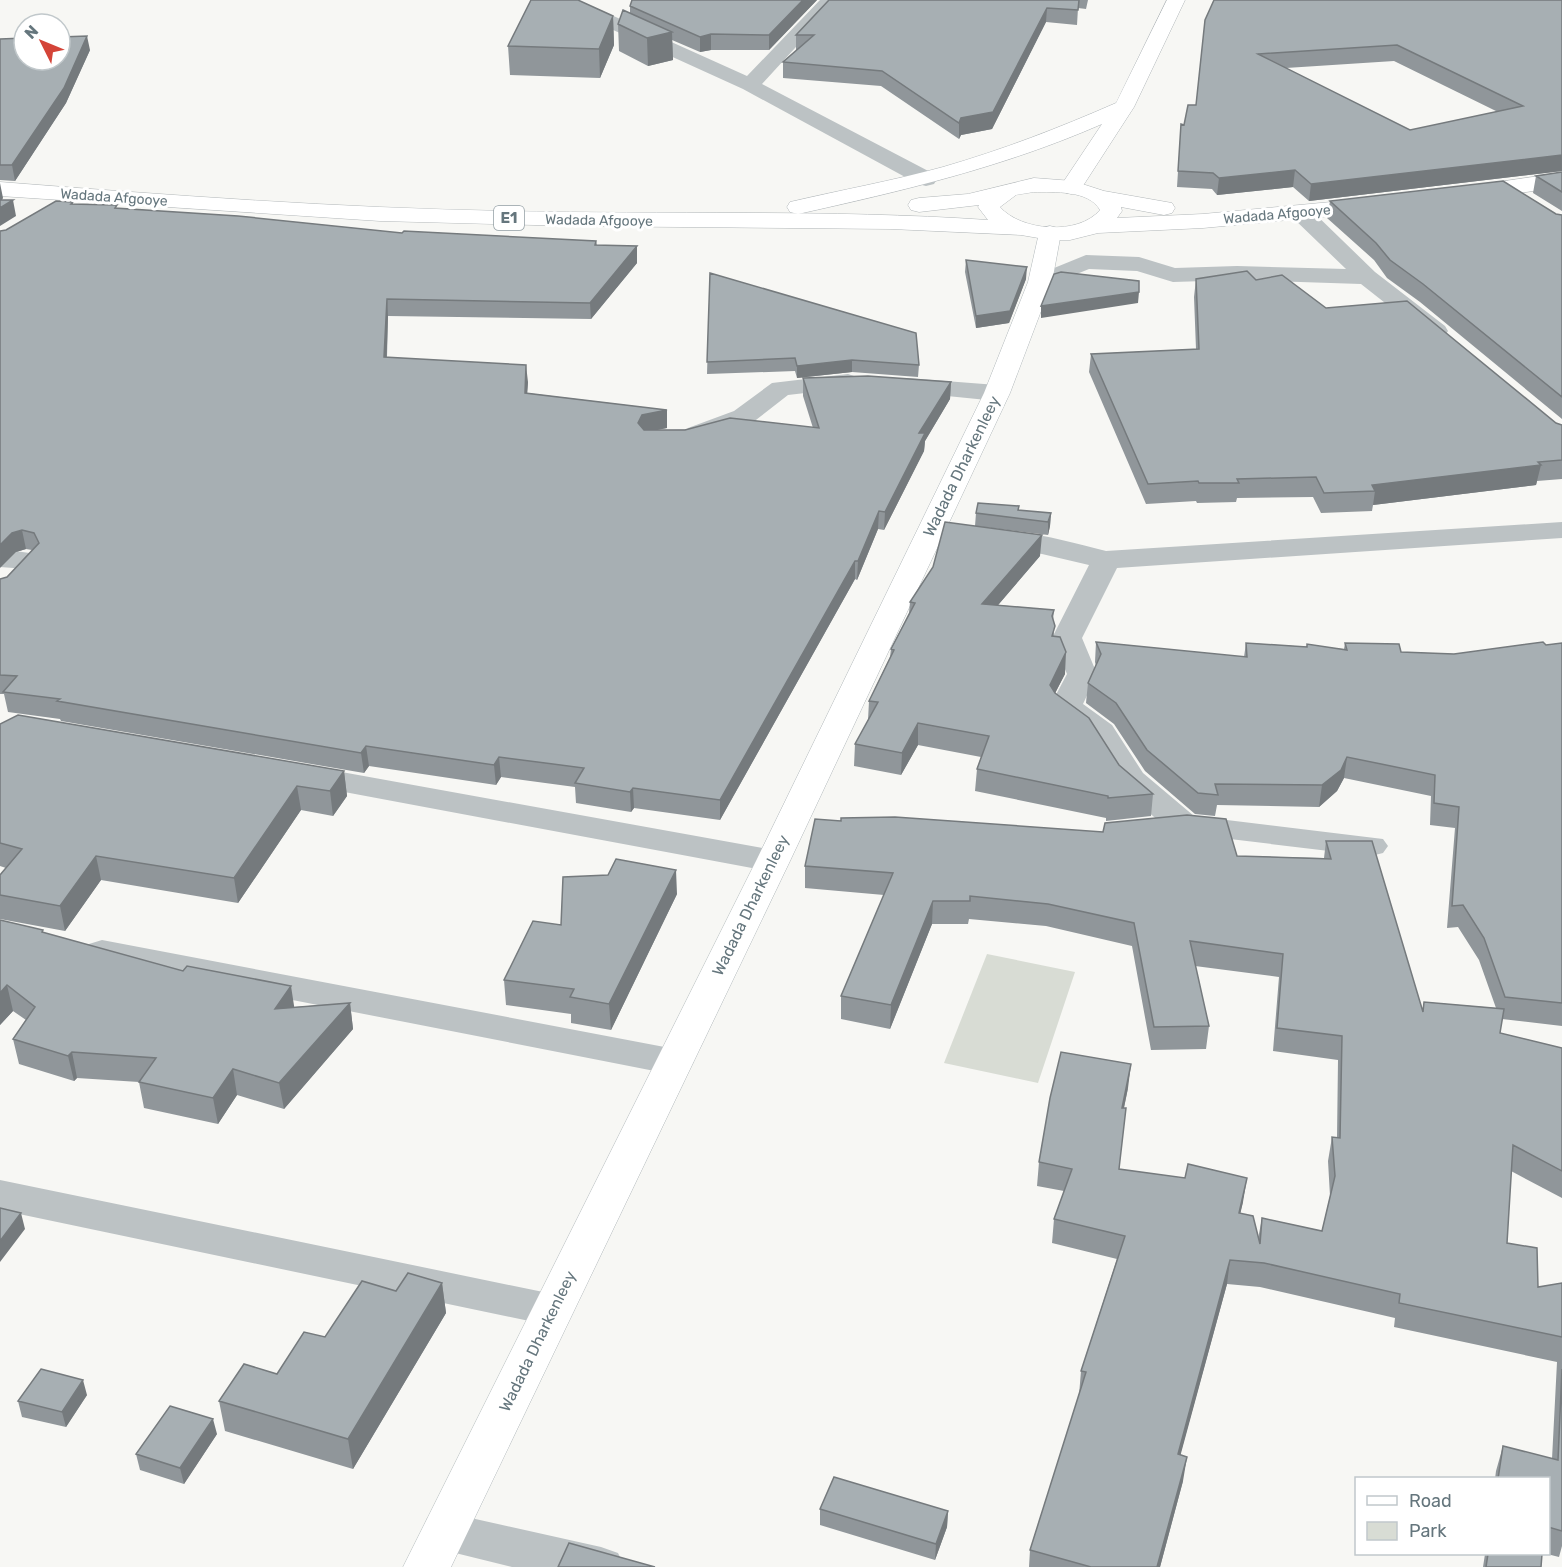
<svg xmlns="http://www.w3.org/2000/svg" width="1562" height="1567" font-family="Rubik,sans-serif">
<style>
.green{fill:#d8dcd4}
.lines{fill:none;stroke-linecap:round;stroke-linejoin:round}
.secondary-casing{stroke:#b1b8bb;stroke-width:1}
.primary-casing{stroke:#b0b6b9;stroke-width:1}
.trunk-casing{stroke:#b2b7b9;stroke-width:1}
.minor{fill:#bcc2c4;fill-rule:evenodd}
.secondary{fill:#fff;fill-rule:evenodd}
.primary{fill:#fff;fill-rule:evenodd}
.trunk{fill:#fff;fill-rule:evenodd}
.wall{fill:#90969a;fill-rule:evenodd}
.shaded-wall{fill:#757a7d}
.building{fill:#a7afb3;stroke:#757a7d;stroke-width:1.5;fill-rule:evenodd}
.labels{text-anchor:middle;stroke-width:6;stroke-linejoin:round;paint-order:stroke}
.far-street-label{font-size:14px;fill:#65767d;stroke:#fff}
.shield{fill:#fff;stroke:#939fa4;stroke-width:1.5}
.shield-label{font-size:15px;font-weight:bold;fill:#65767d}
.street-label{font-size:16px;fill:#65767d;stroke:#fff}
</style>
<rect width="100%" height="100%" fill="#f7f7f4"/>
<path class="green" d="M987 954 1075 972 1038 1083 944 1063Z"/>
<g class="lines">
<defs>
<path id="secondary" d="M1050 226 1058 228 1061 233 1052 282 1010 393 790 861 451 1567H403L756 861 984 393 1028 282 1039 233 1042 228Z"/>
<path id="primary" d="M1167 0H1185L1134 107 1079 192 1071 194 1063 192 1060 187 1102 124C1004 167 902 191 798 214L790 212 787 207 790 202C841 190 892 181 943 167 1002 150 1059 128 1116 103Z"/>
<path id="trunk" d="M1562 173V187L1470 200 1462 198 1459 193 1462 188 1470 186Z
M1034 178 1073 181 1104 191 1172 203 1175 208 1172 213 1164 215 1121 207 1122 211 1117 218 1203 214 1374 198 1382 200 1385 205 1382 210 1374 212 1203 228 1098 233 1070 240H1050L1021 235 891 229 571 226 380 221 0 196V182C168 195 337 208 506 211 667 215 827 209 988 220L978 207 979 205 919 212 911 210 908 205 911 200 919 198 968 194ZM1034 192C1054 192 1089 190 1100 210 1078 236 1021 231 1000 207L1016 195Z"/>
</defs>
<use href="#secondary" class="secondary-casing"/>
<use href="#primary" class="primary-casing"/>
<use href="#trunk" class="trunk-casing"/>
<path class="minor" d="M554 0H578L747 76 820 0H839L762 84 934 174 937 179 934 184 926 186 918 184 743 89 556 4Z
M1300 205 1308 207 1375 272 1445 326 1448 331 1445 336 1436 338 1427 336 1361 284 1237 280 1173 282 1137 271 1089 269 1040 289 1032 287 1028 282 1032 277 1086 255 1139 257 1175 268 1237 266 1346 269 1292 217 1289 212 1292 207Z
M848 374 857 377 861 382 857 387 788 395 752 423 706 440 697 442 688 440 684 434 688 428 734 411 772 383Z
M906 378 997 385 1006 388 1010 393 1006 398 997 401 897 391 893 386 897 381Z
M1562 522V538L1117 568 1082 638 1097 674 1083 704 1112 725 1143 773 1194 816 1383 839 1388 846 1383 853 1371 856 1171 832 1119 786 1089 738 1055 713 1050 706 1067 674 1052 638 1089 565 1042 554 987 546 983 540 987 534C1021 526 1072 543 1106 551Z
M0 549 37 554 41 560 37 566 27 569 0 567Z
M303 765 773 850 785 854 790 861 785 868 773 872 291 782 287 775 291 768Z
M102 940 675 1049 688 1053 694 1062 688 1071 675 1075 89 960 84 952 89 944Z
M0 1180 553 1294 568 1298 574 1310 568 1322 553 1326 0 1210Z
M444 1512 601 1547 618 1553 625 1567H512L427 1546 421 1532 427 1518Z"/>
<use href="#secondary" class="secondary"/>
<use href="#primary" class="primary"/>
<use href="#trunk" class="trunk"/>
</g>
<path class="wall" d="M817 0 769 50H711L700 52 672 40 673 60 648 66 619 51 618 24 630 13V6Z
M829 0H1088L1086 9 1078 8 1077 25 1046 22 992 129 961 135 959 139 881 86 783 78V62L797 50H796V35Z
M1562 0V171L1309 201 1293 187 1217 195 1212 189 1177 187 1181 124 1184 125 1196 105 1205 20ZM1394 61 1498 112 1410 130 1286 68Z
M613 16 614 45 600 78 510 75 508 46Z
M0 39 90 50 66 103 15 181 0 180Z
M1562 172V211L1533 193 1536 176Z
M1330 201 1556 214 1562 215V419L1420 302 1387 278 1374 260 1327 218Z
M73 202V204L118 208 402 233 596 241 597 245 637 263 591 319 388 316 387 357 528 382 527 393 667 410V428L655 430 813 428 803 396V378L951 382 950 399 925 441 924 451 884 530 878 529 857 580 855 579 720 820 634 808 631 812 576 803 575 787 501 777 496 785 369 766 364 773 61 721 60 719 8 712 4 694H0V579L7 577 32 550 26 549 16 552 6 230Z
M966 260 1026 279 1009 323 976 328 965 272Z
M710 273 919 365 918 377 852 372 797 378 795 371 707 374Z
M1196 279 1256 280 1326 308 1556 423 1562 425V479L1537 481 1536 485 1373 505 1372 511 1321 513 1313 497 1237 498 1236 502 1197 503 1196 501 1146 504 1089 372 1091 354 1196 349 1194 297Z
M976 513H1051L1050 526 1048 535 975 526Z
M1040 556 998 605 1054 610 1053 621 1054 637 1065 674 1055 693 1119 765 1153 794 1151 816 1106 821V818L975 791 977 769 981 757 918 745 901 775 854 766 855 744 868 720 869 701 890 657 891 649 909 613 910 602Z
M1096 642 1244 657 1246 643 1344 649 1345 643 1401 652 1454 654 1546 645 1562 643V1026L1502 1019 1500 1033 1562 1048V1198L1511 1171 1507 1243 1538 1287 1562 1283V1546L1559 1557 1547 1554H1548V1479H1495L1496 1471 1503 1446 1552 1459 1557 1362 1394 1327 1395 1318 1260 1287 1227 1284 1180 1455 1183 1481 1160 1567H1029L1030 1550 1079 1395 1081 1371 1117 1259 1052 1243 1054 1219 1064 1191 1037 1186 1039 1162 1128 1088 1124 1108 1119 1169 1243 1202 1240 1213 1258 1239 1262 1218 1322 1231 1330 1196 1328 1161 1332 1137 1337 1138 1338 1060 1273 1051 1279 977 1195 966 1209 1026 1206 1049 1151 1050 1132 946 1046 926 969 919 968 924H932L890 1029 841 1019V996L884 895 805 888V866L1237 856 1324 858 1326 841 1423 1009 1424 1002 1496 1008 1479 960 1458 927 1447 928 1455 828 1430 825 1431 796 1344 778 1337 791 1319 807 1217 805 1215 816 1195 814 1145 771 1114 724 1086 703 1088 683 1096 666 1095 662Z
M0 724 344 771 347 796 333 816 301 810 238 903 101 880 65 931 0 919V875L6 868 0 866Z
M677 894 611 1030 571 1023V1014L506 1005 504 980 561 925Z
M0 920 294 1007 350 1003 353 1029 284 1109 237 1095 218 1124 144 1108 139 1082 77 1078 74 1081 19 1064 13 1039 26 1020 13 1011 0 1025Z
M442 1283 446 1313 353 1469 225 1431 219 1401 277 1374 325 1337 396 1291Z
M87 1395 66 1427 22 1417 18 1401Z
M217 1434 184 1484 140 1470 136 1454Z
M820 1509 948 1511 947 1527 935 1560 820 1525Z
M1485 1554H1542L1541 1567H1483Z"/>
<path class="shaded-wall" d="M803 0H817L769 50V35Z
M1047 8 1046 22 992 129 961 135 959 139V123L961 118Z
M613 16 614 45 600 78 599 49Z
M672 32 673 60 648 66 647 38Z
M711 34V50L700 52V37Z
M87 36 90 50 66 103 15 181 12 165Z
M1562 155V171L1309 201 1311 184Z
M1295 170 1293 187 1217 195 1219 178Z
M0 183 3 198 0 204Z
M13 200 16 216 0 226V208Z
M637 246V263L591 319 590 303Z
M1027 267 1026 279 1009 323 976 328V316Z
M1139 292 1138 303 1041 318V306Z
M387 299 388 316 386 374 384 357Z
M852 360V372L797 378V366Z
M526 365 528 382 526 411 525 393Z
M951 382 950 399 925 441 924 451 884 530 885 512 919 433Z
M667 410V428L643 433 638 423 642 415Z
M1541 465 1536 485 1373 505 1375 491 1372 485Z
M879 511 878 529 857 580 858 561Z
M1051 513 1050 526 1048 535V522Z
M22 530 26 549 16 552 0 568V545L12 533Z
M1042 535 1040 556 981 625 982 604Z
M855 561V579L720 820V800Z
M1066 652 1065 674 1048 707 1050 685Z
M918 723V745L901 775 902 753Z
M366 746 369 766 364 773 361 753Z
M499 757 501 777 496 785 494 765Z
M1347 757 1344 778 1337 791 1319 807 1322 785Z
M344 771 347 796 333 816 330 791Z
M297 786 301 810 238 903 234 878Z
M633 788 634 808 631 812 630 792Z
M96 856 101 880 65 931 60 906Z
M676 870 677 894 611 1030 609 1004Z
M933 901 932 924 890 1029 891 1005Z
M7 985 13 1011 0 1025V993Z
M291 986 295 1012 275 1009Z
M350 1003 353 1029 284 1109 279 1083Z
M72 1052 77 1078 74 1081 68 1056Z
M1131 1064 1128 1088 1119 1131 1122 1108Z
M233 1069 237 1095 218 1124 213 1098Z
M1247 1178 1243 1202 1235 1237 1239 1213Z
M21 1213 25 1229 0 1262V1241Z
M1230 1260 1227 1284 1174 1479 1178 1454Z
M442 1283 446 1313 353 1469 348 1439Z
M83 1380 87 1395 66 1427 62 1412Z
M213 1419 217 1434 184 1484 180 1468Z
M1187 1457 1183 1481 1160 1567H1157Z
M948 1511 947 1527 935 1560 936 1544Z"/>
<path class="building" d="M531 0H578L613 16 599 49 508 46Z
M632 0H803L769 35 711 34 700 37 630 6Z
M829 0H1079L1078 10 1047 8 993 112 961 118 959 123 882 71 783 62 814 35H796Z
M1214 0H1562V155L1311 184 1295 170 1219 178 1213 173 1178 171 1181 124 1184 125 1188 105H1196L1205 20ZM1397 45 1523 106 1410 130 1258 54Z
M623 10 672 32 647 38 618 24Z
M87 36 64 88 12 165H0V39L24 38V60H60V37Z
M1562 172V192L1536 176Z
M1503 181 1556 214 1562 215V397L1423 284 1390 260 1376 243 1330 201Z
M0 200H13L0 208Z
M56 201 73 202 71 204 117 205 115 208 238 216 402 233 404 231 596 241 595 245 637 246 590 303 387 299 384 357 526 365 525 393 667 410 642 415 638 423 644 430H685L730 418 819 428 803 378 868 376 951 382 919 433H925L885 512 879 511 858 561H855L720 800 633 788 630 792 575 783 584 768 499 757 494 765 366 746 361 753 57 701 60 699 3 692 17 676 0 675V579L7 577 39 543 34 533 22 530 12 533 0 545V231L6 230Z
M966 260 1027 267 1010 311 976 316Z
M1247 271 1256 280 1282 275 1326 308 1407 301 1556 423 1562 425V460L1538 462 1541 465 1372 485 1375 491 1324 493 1316 477 1237 479 1239 483H1199L1198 481 1148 484 1091 354 1199 349 1196 279Z
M1061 272 1139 281V292L1041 306 1054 274Z
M710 273 916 333 919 365 852 360 797 366 795 358 707 362Z
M978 503 1019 506 1018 510 1051 513 1048 522 976 513Z
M945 522 1042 535 982 604 1054 610 1052 616 1055 626 1052 636 1060 637 1066 652 1050 685 1055 693 1089 718 1119 765 1153 794 1108 798V796L977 769 989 736 918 723 902 753 855 744 878 702 869 701 894 650 891 649 915 603 910 602 933 567Z
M1096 642 1247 657 1246 643 1307 647V644L1347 650 1345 643 1399 644 1401 652 1454 654 1543 642 1546 645 1562 643V1003L1505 997 1484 938 1463 905 1452 906 1459 807 1434 803 1435 775 1347 757 1341 770 1322 785 1215 784 1218 795 1198 793 1147 750 1116 703 1088 683 1101 654Z
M18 715 344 771 330 791 297 786 234 878 96 856 60 906 0 895V875L22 849 0 843V724Z
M1187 815 1226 819 1237 856 1331 859 1326 841H1372L1423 1012 1424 1002 1504 1009 1500 1033 1562 1048V1171L1513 1145 1507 1243 1537 1248 1538 1287 1562 1283V1337L1399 1303 1400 1294 1264 1263 1230 1260 1178 1454 1187 1457 1157 1567H1091L1030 1550 1086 1372 1081 1371 1125 1236 1054 1219 1072 1169 1039 1162 1050 1098 1061 1052 1131 1064 1122 1108H1126L1119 1169 1185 1178 1188 1164 1247 1178 1239 1213 1253 1216 1260 1244 1262 1218 1322 1231 1335 1176 1332 1137 1340 1138 1342 1036 1277 1028 1283 954 1190 941 1209 1026 1154 1027 1134 923 1048 904 970 896V901H933L891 1005 841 996 893 873 805 866 815 819 841 821V818L895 817 1103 832 1105 823Z
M616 859 676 870 609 1004 570 997 574 989 504 980 533 921 561 925 563 877 608 875Z
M0 920 43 930 42 932 183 971 187 966 291 986 275 1009 350 1003 279 1083 233 1069 213 1098 139 1082 156 1058 72 1052 68 1056 13 1039 35 1007 7 985 0 993Z
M0 1208 21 1213 0 1241Z
M408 1273 442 1283 348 1439 219 1401 244 1364 277 1374 304 1332 325 1337 362 1281 396 1291Z
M41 1369 83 1380 62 1412 18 1401Z
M1562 1369V1531L1548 1527V1479H1498L1503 1446 1558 1460Z
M170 1406 213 1419 180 1468 136 1454Z
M834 1477 948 1511 936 1544 820 1509Z
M569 1543 655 1567H558Z
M1488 1554H1542L1541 1567H1486Z"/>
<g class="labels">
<g class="far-street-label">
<text transform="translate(114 197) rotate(4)" y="5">Wadada Afgooye</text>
<text transform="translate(1277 214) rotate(-5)" y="5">Wadada Afgooye</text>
<text transform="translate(599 220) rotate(1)" y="5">Wadada Afgooye</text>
</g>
<rect class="shield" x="494" y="206" width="30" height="24" rx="4.5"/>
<g class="shield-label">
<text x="509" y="223">E1</text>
</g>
<g class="street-label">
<text transform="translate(961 466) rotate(-64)" y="6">Wadada Dharkenleey</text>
<text transform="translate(750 905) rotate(-64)" y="6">Wadada Dharkenleey</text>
<text transform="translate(537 1341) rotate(-64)" y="6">Wadada Dharkenleey</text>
</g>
</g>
<rect x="1355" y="1477" width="195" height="78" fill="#ffffff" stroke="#c1c8cb" stroke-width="1.5"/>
<rect x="1367" y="1496" width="30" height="9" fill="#ffffff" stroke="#c1c8cb" stroke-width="1.5"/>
<text x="1409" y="1507" font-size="18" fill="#65767d">Road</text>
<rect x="1367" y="1522" width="30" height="18" fill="#d8dcd4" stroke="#c1c8cb" stroke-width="1.5"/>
<text x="1409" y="1537" font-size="18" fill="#65767d">Park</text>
<g transform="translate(42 42) rotate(313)"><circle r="28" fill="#ffffff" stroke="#c1c8cb" stroke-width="1.5"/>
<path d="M0-4.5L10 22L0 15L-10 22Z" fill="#d44438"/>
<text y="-9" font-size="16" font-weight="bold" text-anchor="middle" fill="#65767d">N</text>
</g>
</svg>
